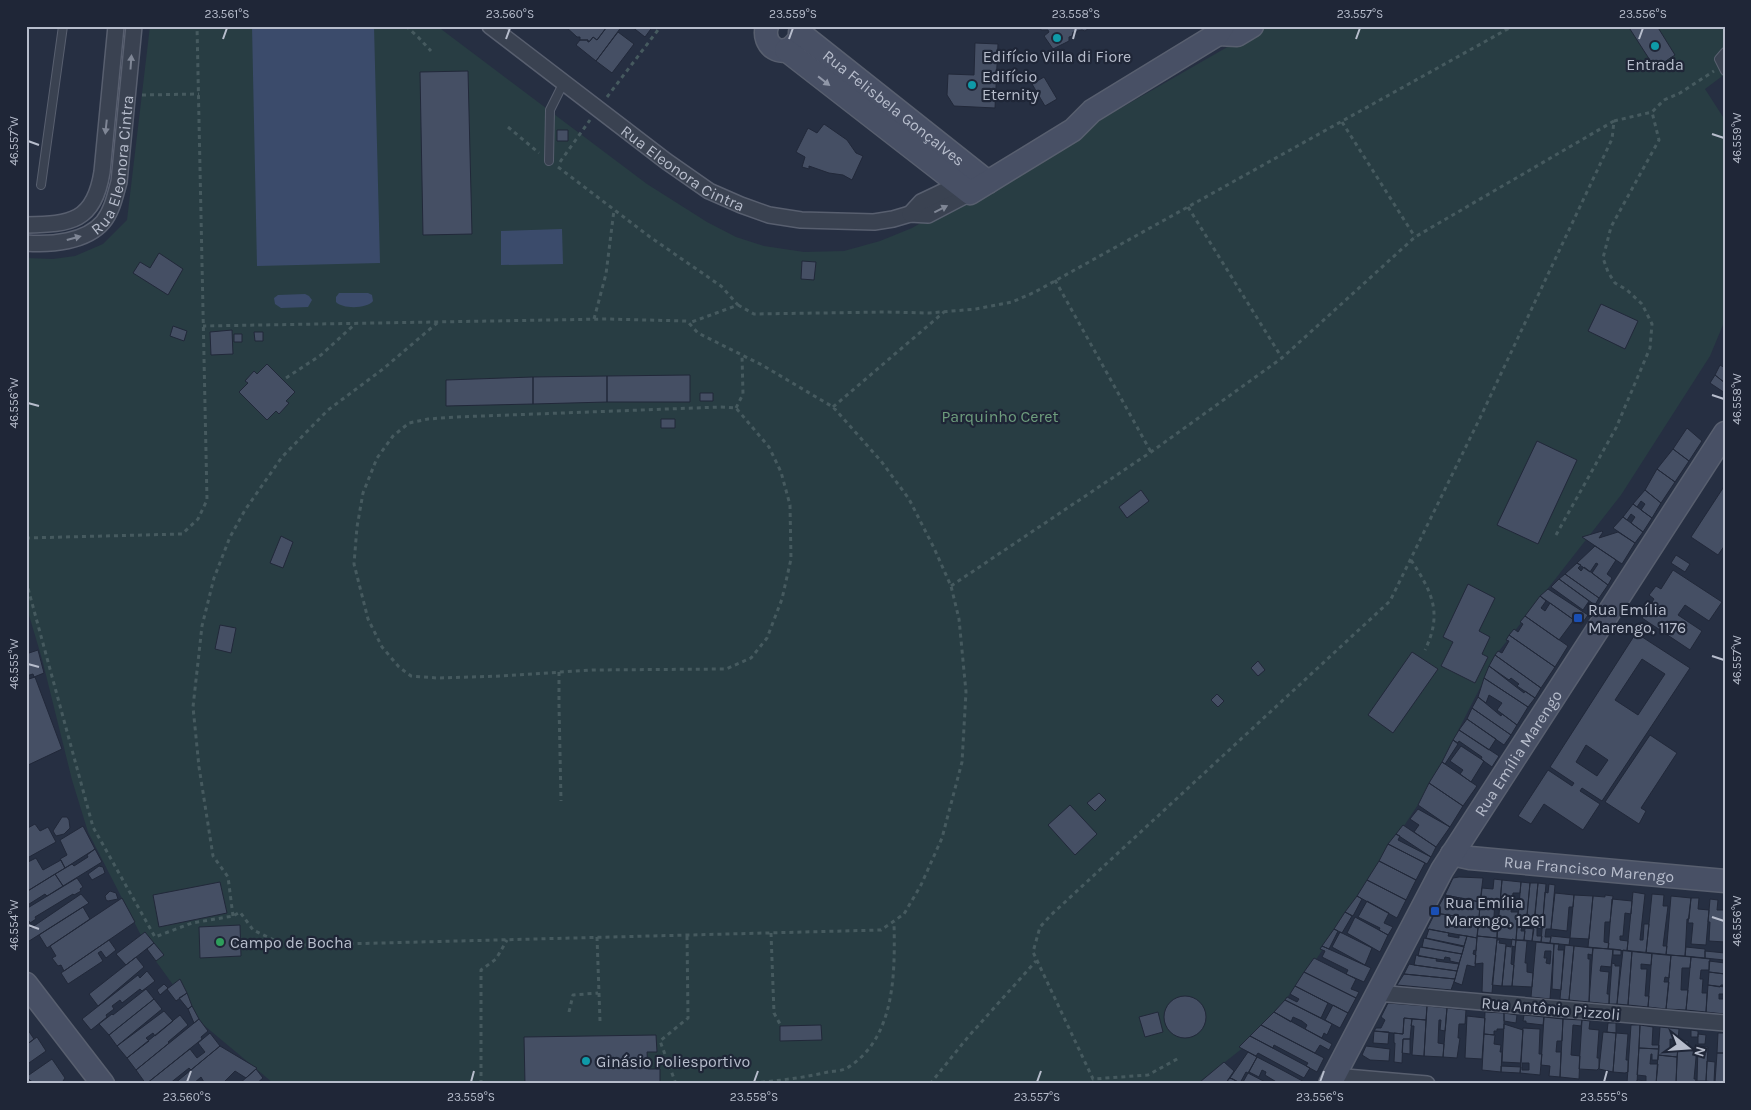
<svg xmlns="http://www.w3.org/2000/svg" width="1751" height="1110" font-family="Karla,sans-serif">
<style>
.green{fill:#283d43}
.water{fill:#3b4b6b}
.building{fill:#454f64;stroke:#212839;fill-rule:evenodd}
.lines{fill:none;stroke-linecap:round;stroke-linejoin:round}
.lane-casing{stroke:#585f6f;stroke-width:10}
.street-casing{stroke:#585f6f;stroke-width:18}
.secondary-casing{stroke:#585f6f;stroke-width:25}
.path{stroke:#465a5f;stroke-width:3;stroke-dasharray:4 4;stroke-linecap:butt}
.lane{stroke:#3a4251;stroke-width:8}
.street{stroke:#3a4251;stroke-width:15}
.secondary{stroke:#485065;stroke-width:22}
.oneway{fill:#7f8695}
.oneway2{fill:#9097a8}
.ticks{fill:none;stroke:#b7bdcc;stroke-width:2}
.culture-dot{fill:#0f9aa8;stroke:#1f2637;stroke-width:2}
.transit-dot{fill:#1a4fb4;stroke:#1f2637;stroke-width:2}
.leisure-dot{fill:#2e9e5b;stroke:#1f2637;stroke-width:2}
.labels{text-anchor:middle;stroke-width:4.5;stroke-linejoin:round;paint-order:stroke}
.poi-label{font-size:16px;fill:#b7bdcc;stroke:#1f2637;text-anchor:start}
.street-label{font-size:16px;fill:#b7bdcc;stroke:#1f2637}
.park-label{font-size:16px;fill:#6e9d7d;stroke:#1f2637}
.neatline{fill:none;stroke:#b7bdcc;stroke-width:2}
.ticks-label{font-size:12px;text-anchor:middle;fill:#b7bdcc}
</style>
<rect width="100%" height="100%" fill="#262f42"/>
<path class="green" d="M150 26H437L647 184 707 222 736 237 764 246 804 252 844 251 880 241 912 228 1264 26H1725V74L1705 89 1725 120V320L1710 356 1621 495 1499 651 1427 791 1317 958 1258 1036 1197 1084H277L273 1083 200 1022 150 953 88 832 72 780 42 659 26 605V258L53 259 75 256 103 244 127 220Z"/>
<path class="water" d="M252 26H374L380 263 257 266Z
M562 229 563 264 501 265V231Z
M339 293H368L372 295 373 301C367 309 342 309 336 302V297Z
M305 294 309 296 312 300 308 307 281 308 275 304 274 298 278 295Z"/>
<path class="building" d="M565 26H604L606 28 597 40 593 37 590 41 588 42V40H580V37H577Z
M604 26H622L596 61 576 45 580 40H588V42L590 41 593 37 597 40 606 28Z
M631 26H653L645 37Z
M1040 26H1092L1085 31 1082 30 1077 31V33L1073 32 1072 36 1069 37V41L1053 49 1044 36 1049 32 1048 30H1041Z
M1628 26H1657L1675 55 1655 68Z
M618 32 634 44 612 73 596 61Z
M975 43 998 44 995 108 954 106 947 95 948 74 974 75Z
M468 71 472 234 423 235 420 72Z
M1044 77 1057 99 1045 106 1032 84Z
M824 124 847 140 856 153 863 156 852 180 843 175 829 173 809 166V169L802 167 805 157 796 152 808 128 817 133Z
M557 130H568V141H557Z
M159 253 183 269 168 295 133 273 140 262 150 268Z
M802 261 816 262 814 280 801 279Z
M1601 304 1638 321 1625 349 1588 331Z
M173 326 187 331 184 341 170 336Z
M232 330 233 354 211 355 210 332Z
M254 332H263V341H255Z
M234 334H242V342H234Z
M267 364 295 392 286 401 289 403 279 414 276 411 267 420 239 392 248 383 245 381 254 371 257 374Z
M1720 365 1725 368V383L1715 375Z
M690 375V402H607V376Z
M1715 375 1725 383V393L1710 383Z
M607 376V402L533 404V377Z
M533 377V404L446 406V380Z
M700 393H713V401H700Z
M661 419H675V428H661Z
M1687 428 1702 441 1689 461 1673 449Z
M1537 441 1577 460 1538 544 1497 525Z
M1673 449 1689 461 1675 482 1657 469Z
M1657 469 1675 482 1661 503 1645 490Z
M1725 485V545L1718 555 1691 537Z
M1141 490 1149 501 1127 518 1119 507Z
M1645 490 1661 503 1652 518 1641 510 1645 504 1641 501 1637 507 1633 504Z
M1633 504 1652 518 1643 532 1631 523 1635 517 1631 514 1627 520 1623 517Z
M1623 517 1643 532 1635 543 1613 528Z
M1602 531 1603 532 1599 538 1618 532 1635 543 1622 564 1582 537Z
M281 536 293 542 283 568 270 563Z
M1595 546 1616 560 1607 574 1612 578 1608 585 1592 573 1598 564 1596 563 1590 572 1577 563Z
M1676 555 1690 564 1685 572 1671 563Z
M1577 563 1581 565 1578 568 1581 571 1584 567 1608 585 1599 598 1565 574Z
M1673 570 1722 602 1709 621 1685 605 1678 615 1702 631 1690 650 1642 618 1654 599 1649 595 1656 586 1661 589Z
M1565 574 1599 598 1595 605 1559 579Z
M1559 579 1589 601 1583 610 1551 587Z
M1468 584 1495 598 1479 631 1490 637 1482 654 1488 657 1475 683 1441 666 1453 642 1443 637Z
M1548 589 1588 615 1581 625 1540 596Z
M1540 596 1546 601 1541 608 1545 611 1550 603 1574 620 1559 640 1525 616Z
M1525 616 1568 646 1555 667 1509 635 1514 629 1518 632 1523 624 1520 622Z
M220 625 236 628 231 653 215 649Z
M1636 633 1690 668 1602 801 1582 788 1580 791 1600 804 1583 830 1544 804 1531 824 1518 816 1548 770 1572 786 1574 783 1550 767ZM1642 659 1665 674 1638 715 1615 700ZM1586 745 1608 760 1597 776 1576 762Z
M1509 635 1555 667 1541 688 1495 655 1498 651 1502 653 1509 641 1506 640Z
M38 650 44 673 34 677 33 674 26 676V654Z
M1412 652 1438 669 1393 733 1368 715Z
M1495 655 1541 688 1535 698 1517 686 1519 684 1511 678 1509 680 1489 666Z
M1258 661 1265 670 1258 676 1251 668Z
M1489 666 1524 693 1525 691 1535 698 1528 707 1484 678Z
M35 677 62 749 26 766V680Z
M1484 678 1528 707 1517 725 1497 710 1502 703 1489 695 1486 703 1478 697Z
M1217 694 1224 701 1218 707 1211 700Z
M1478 697 1501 716 1502 714 1517 725 1511 735 1472 708Z
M1472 708 1511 735 1504 745 1467 719Z
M1467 719 1496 739 1489 750 1459 730Z
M1459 730 1499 756 1492 767 1481 759 1482 757 1459 741 1458 743 1453 740Z
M1650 735 1677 753 1641 808 1646 811 1639 824 1605 802Z
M1453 740 1458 744 1445 764 1442 762Z
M1461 746 1484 761 1471 782 1460 774 1463 770 1450 761Z
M1442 762 1477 786 1463 806 1429 783Z
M1429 783 1463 806 1450 827 1418 805Z
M1099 793 1106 800 1095 811 1087 803Z
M1070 805 1097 834 1075 855 1048 825Z
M1418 809 1450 827 1436 847 1414 832 1419 825 1410 819Z
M62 817H67L69 820 70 828 64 834 56 836 53 831Z
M35 824 40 831 48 827 56 842 29 857 26 856V829Z
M1403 825 1436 847 1431 857 1396 834Z
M83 826 95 849 65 868 60 859 67 855 60 840Z
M1396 834 1400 836 1398 840 1431 857 1427 864 1388 844Z
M1388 844 1425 863 1416 880 1379 861Z
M95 849 102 862 63 886 55 874 72 864 74 866 88 857 87 855Z
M36 858 43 870 61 860 65 868 26 892V863Z
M1379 861 1416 880 1406 900 1367 880Z
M99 866 103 867 105 873 92 880 88 874Z
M55 874 63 886 47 896 45 894 26 906V892Z
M1459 877 1483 878 1480 902 1445 895 1453 878Z
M77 878 83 887 80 889 81 891 74 895 73 894 35 917 36 919 30 923 29 921 27 923 26 909Z
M1494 879 1502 880 1500 903 1495 902 1493 930 1497 931V938L1477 936 1482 888 1493 889Z
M1367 880 1406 900 1397 918 1357 896Z
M1502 880 1521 882 1520 893H1513L1511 912H1518L1516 940 1497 938Z
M220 882 227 913 159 927 153 895Z
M1521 882 1530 883 1526 926H1522L1521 931H1525L1524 940H1516Z
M1530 883H1538L1534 927 1526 926Z
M1538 883 1546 884 1542 929 1537 928V936H1542L1541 942 1532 941Z
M1549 884 1555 885 1551 929H1546L1545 937H1551L1550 943 1541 942 1545 892 1548 893Z
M110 891 116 893 118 899 108 901 106 900 105 896Z
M1633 892 1645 894 1640 940H1643L1644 924H1649L1646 953 1627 951Z
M1555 893 1574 895 1573 907H1569L1567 931 1551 929Z
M81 894 89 903 26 943V925L28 924 31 928Z
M1652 894 1664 895 1663 906H1668L1663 946H1667L1666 955 1646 953Z
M1445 895 1480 902 1479 920 1435 913Z
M1574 895 1593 896 1589 939 1570 938Z
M1605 895 1613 896 1610 922H1605L1604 942 1609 943 1608 949 1588 947 1593 896 1605 897Z
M1357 896 1362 899 1353 916 1345 912Z
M1671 896 1691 898 1689 919H1687L1685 956 1666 955Z
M122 898 135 922 64 971 61 965 58 966 52 958 56 956 50 946Z
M1691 898H1699L1698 909 1709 910 1706 945 1691 944 1693 923H1688Z
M1612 899 1632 901 1631 914 1625 913 1623 936H1620V940L1628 941 1627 951 1608 949Z
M1710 899 1718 900 1717 910H1725V942L1709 941 1710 922H1708Z
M1367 901 1389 913 1384 923 1393 927 1388 935 1379 930 1380 928 1358 917Z
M83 907 90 919 47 948 39 935Z
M1345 912 1352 916 1342 933 1334 929Z
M1435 913 1455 916 1454 921 1469 923 1470 919 1479 920 1477 938 1427 929Z
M1355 917 1388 935 1380 952 1347 933Z
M240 925 241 956 200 958 199 927Z
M1525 928 1534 929 1532 941 1524 940Z
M1334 929 1338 931 1329 949 1322 946Z
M1429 929 1449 933 1448 936 1459 938V935L1467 936 1464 946 1426 938Z
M145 932 154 943 126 965 116 954Z
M1340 932 1372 948 1365 965 1332 947Z
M1467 936 1477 938 1476 951 1474 950 1473 954 1476 955 1475 967 1467 965 1462 985 1454 982Z
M1477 936 1497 938 1492 993 1482 992 1483 963 1475 964Z
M1551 936 1570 938 1569 945 1550 943Z
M1424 938 1464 947 1462 954 1422 947Z
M1512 939 1516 940 1515 947 1512 946V952L1511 964 1514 965 1512 986H1502L1506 946 1511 947Z
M109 940 116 950 106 958 101 951 98 953 103 961 68 984 61 973Z
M1497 940H1500L1499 943 1506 944 1502 986 1492 985Z
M1516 940 1527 941 1525 963H1527V972L1533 973 1532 987 1512 986Z
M1536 942 1554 944 1550 999 1531 997ZM1545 951H1551L1550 964 1546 963 1547 958H1544Z
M154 943 164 955 156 961 147 949Z
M1554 944H1559L1558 950H1564L1561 990 1552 989Z
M1565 945 1574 946 1569 1000 1560 999Z
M1322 946 1371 968 1364 982 1346 974 1348 970 1322 957 1325 951 1320 949Z
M1574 946 1593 948 1592 955 1588 954V959H1590L1589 1002 1569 1000Z
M1420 947 1462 954 1459 963 1450 961V958L1445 957 1444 960 1418 956Z
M1686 947 1705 949V958L1685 956Z
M1593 948 1613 949 1611 967 1601 966 1600 971 1609 972 1607 994H1609V1004L1589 1002Z
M1613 949 1621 950V955H1613Z
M1623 950 1632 951 1628 1005 1617 1004Z
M1632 951 1652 953 1651 965 1641 964V969H1647L1645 996H1649L1648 1007 1628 1005Z
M1705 951 1725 953 1724 960 1705 958Z
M1652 953 1671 955 1669 978 1665 977 1664 982H1669L1666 1009 1648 1007Z
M1416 955 1437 959 1436 961 1459 964 1457 971 1414 965Z
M1671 955 1691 957 1690 968H1682L1681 990H1688L1686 1010 1666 1009Z
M136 957 144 967 98 1006 89 994Z
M1691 957 1710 959 1709 970H1701L1700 979H1703L1702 993H1707L1706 1012 1686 1010Z
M1314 958 1356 979 1351 989 1359 992 1356 998 1304 972Z
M1709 961 1725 963V974L1709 972Z
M1612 963 1615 964V966H1620L1617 1004H1609Z
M1409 964 1414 965 1457 971 1455 979 1404 974Z
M147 971 155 981 142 991 140 989 122 1003 120 1000 112 1006 114 1009 106 1015 107 1017 91 1030 82 1019 138 975 140 978Z
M1304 972 1356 998 1348 1013 1295 986Z
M1709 972 1725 974V985H1721L1720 987 1708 985Z
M1404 974 1455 979 1451 990 1397 985Z
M180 979 187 993 176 1001 167 989Z
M164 984 168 988 160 995 157 990Z
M1708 985 1725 987V994H1719V999H1725L1724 1014 1706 1012Z
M1295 986 1328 1003 1321 1018 1285 1000 1287 997 1297 1002 1299 999 1290 994Z
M146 989 154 999 109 1035 99 1024 112 1014 113 1015Z
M187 993 192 1006 188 1009 179 998Z
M1164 1017a21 21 0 1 1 42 0a21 21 0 1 1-42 0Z
M154 999 162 1009 117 1046 109 1035Z
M1285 1000 1332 1024 1327 1035 1324 1033 1322 1038 1305 1029 1307 1025 1302 1021 1293 1017 1291 1022 1274 1012Z
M1388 1003 1427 1006 1426 1020 1404 1018 1403 1034 1374 1031 1376 1028H1381L1385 1020 1381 1017Z
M1333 1005 1348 1013 1340 1028 1325 1020Z
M192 1006 199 1019 194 1023 188 1009Z
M1427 1006 1447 1008 1445 1031 1440 1030 1441 1020H1439L1438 1043 1444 1044 1443 1057 1424 1056Z
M1447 1008 1466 1010 1465 1024H1459L1458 1038H1460L1457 1058 1443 1057Z
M164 1011 173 1021 155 1036 153 1033 146 1038 149 1041 127 1058 117 1046Z
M1158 1012 1163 1032 1145 1037 1139 1017Z
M1274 1012 1332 1044 1329 1050 1320 1045 1315 1053 1261 1025Z
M1485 1012 1504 1013V1029H1497V1031H1494V1035L1484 1034Z
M1504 1013 1517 1015 1516 1023 1504 1021Z
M180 1015 188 1025 168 1042 169 1043 136 1070 127 1058Z
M1524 1015 1544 1017 1543 1025 1526 1023V1021H1523Z
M1467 1016 1485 1018 1482 1059 1465 1058Z
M1544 1017 1563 1019 1562 1041H1557L1556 1052H1561L1560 1077 1549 1076 1550 1066 1541 1065Z
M1404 1018 1412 1019 1410 1039H1403L1402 1063 1394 1062 1395 1043H1394V1033L1403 1034Z
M199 1019 208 1031 201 1037 202 1039 146 1084 136 1070Z
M1412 1019 1426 1020 1424 1056 1412 1055 1414 1026H1411Z
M1563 1019 1582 1020 1581 1026 1573 1025 1571 1055 1580 1056 1579 1079 1560 1077Z
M1582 1020 1590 1021 1589 1029 1599 1030 1597 1058H1599V1068L1597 1070 1579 1069Z
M1608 1023H1616V1033L1607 1032Z
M1504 1024 1523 1030 1521 1063 1502 1062Z
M821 1025 822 1040 780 1041V1026Z
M1261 1025 1324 1058 1317 1072 1306 1066 1308 1063 1274 1045 1273 1048 1250 1036Z
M1631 1025H1640L1637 1084 1627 1083Z
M1640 1025 1653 1027 1652 1045H1659V1049L1639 1048Z
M26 1027 34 1039 26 1045Z
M1660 1027 1679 1029 1678 1040 1670 1039V1049H1678L1677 1057 1658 1055Z
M1523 1028 1540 1029 1539 1054H1542L1540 1075 1520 1073ZM1522 1063H1529V1070H1522Z
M1691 1030 1698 1031V1037H1691Z
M1374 1031 1389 1032 1388 1044 1373 1043Z
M1603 1032 1616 1033 1613 1072 1599 1069Z
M210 1033 220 1046 191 1070 189 1068 169 1084H146L190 1049 197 1058 205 1052 198 1043Z
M1616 1033 1628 1034 1626 1060H1628V1072L1625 1073 1613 1072Z
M1718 1033H1725V1053H1717Z
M1484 1034 1495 1035 1494 1044 1501 1045 1500 1052H1502L1501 1072 1482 1070Z
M1698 1034 1706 1035 1705 1044H1698Z
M656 1035 657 1052H647L648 1069H660V1084H525L524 1037Z
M1250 1036 1310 1068 1304 1078 1258 1053 1256 1056 1239 1047Z
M37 1037 46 1051 26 1065V1045Z
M1403 1039H1410V1054L1402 1053Z
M1678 1041H1688V1050L1693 1051 1694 1047H1697L1694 1079H1696L1695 1084 1676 1083Z
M220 1046 257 1068 256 1069 246 1078 235 1071 222 1084H205L201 1077 193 1084H174Z
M1366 1046 1390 1049 1389 1061 1370 1060 1362 1055Z
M1698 1046 1708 1047 1706 1081H1697Z
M1639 1048 1659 1049 1658 1060H1652V1054H1651L1650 1064H1658L1656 1084H1637V1080L1646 1081V1076L1637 1075Z
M1248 1052 1257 1057 1248 1073 1246 1072 1240 1083 1230 1078Z
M1717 1053H1725V1083L1715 1082Z
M1658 1055 1677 1057 1676 1083 1667 1082V1084H1656Z
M1257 1057 1284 1071 1308 1084H1283L1279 1082 1278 1083 1265 1075 1266 1072 1262 1070 1259 1077 1249 1072Z
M52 1059 65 1078 61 1084H35L26 1077Z
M1707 1061 1715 1062 1714 1082 1706 1081Z
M1224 1062 1234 1071 1225 1084H1202L1200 1082Z
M1501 1066 1521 1067 1520 1073 1501 1072Z
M256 1069 263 1078 256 1084H239Z
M1248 1073 1269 1084H1242Z
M1230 1078 1233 1079 1240 1083 1225 1084Z"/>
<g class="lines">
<defs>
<path id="lane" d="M1725 52 1719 59 1725 71
M549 161 550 110 564 82
M41 185 63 26"/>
<g id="street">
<path id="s1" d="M490 26 666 161 709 191 741 205 769 215 801 220 874 222 893 219 910 214 928 215 970 193"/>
<path d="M910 214 921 202 957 185"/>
<path d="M26 225C71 224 94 222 102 172L116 26"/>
<path id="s2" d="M26 243C51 245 86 242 103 222 112 211 115 196 119 182L134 26"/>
<path d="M1377 993 1725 1023"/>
<path d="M1334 1076 1427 1084"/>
</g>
<g id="secondary">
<path d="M767 26C761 46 783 60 796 43"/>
<path id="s3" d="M800 33 988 182"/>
<path d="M1218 34 1237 35 1252 26"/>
<path d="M786 50 970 193 1073 130 1092 111 1218 34 1223 26"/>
<path id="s4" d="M1452 854 1470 858 1725 881"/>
<path d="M26 984 103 1084"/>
<path id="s5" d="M1330 1084 1442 870 1725 433"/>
</g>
</defs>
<use href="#lane" class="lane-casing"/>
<use href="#street" class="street-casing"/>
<use href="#secondary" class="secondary-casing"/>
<path class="path" d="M406 26 418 37 431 51
M142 95 199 94
M607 97 661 26
M1614 121 1652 112 1664 100 1680 93 1714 71
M1342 122 1415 237
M508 127 539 153
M560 162 590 120
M558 167 650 237 721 286 738 305 689 323
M1188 207 1282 358
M1055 280 1151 452
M738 305 754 314 885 312 929 313 976 309 1012 302 1035 292 1513 26
M594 319 606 274 614 210
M286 378 321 355 355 324
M721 407 736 408 769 447 781 472 790 505 791 559 782 599 767 638 751 658 726 669 592 670 501 676 437 678 411 676 399 667 382 647 368 619 354 564 357 527 363 493 377 458 393 436 409 423 428 419 456 417Z
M833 407 944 312
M736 408 743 394 742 355
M1556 535 1616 428 1650 348 1652 324 1642 304 1627 290 1615 283 1608 272 1603 258 1611 227 1659 140 1652 112
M26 538 182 534 198 519 207 500 197 26
M1411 560C1432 592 1443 613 1425 650
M26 581 93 827 155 937 192 923 233 916 240 912 253 930 276 941 304 945 881 930 904 914 921 885 942 838 962 762 966 692 959 619 951 586 934 548 909 499 881 461 833 407 762 365 698 333 687 321 607 319 203 326
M951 586 1151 452 1282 358 1415 237 1614 121 1612 139 1480 418 1390 601 1051 915 1040 927 1033 952 1093 1079 1148 1075 1179 1058
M559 672V705L561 801
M233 916 228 877 213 856 199 767 193 707 202 626 214 578 230 537 245 510 282 457 328 410 383 369 437 323
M771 933 774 1013 780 1024
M597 937 600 1021
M569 1012 573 995 598 993
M481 1084V970L496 959 507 940
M676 1084 660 1041 688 1018 687 935
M737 1084C768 1082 798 1079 828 1072 834 1071 842 1071 847 1068 896 1038 895 972 894 922
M930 1084 968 1037 1036 961"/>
<use href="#lane" class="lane"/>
<use href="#street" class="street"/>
<use href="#secondary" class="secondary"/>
</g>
<defs><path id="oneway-solid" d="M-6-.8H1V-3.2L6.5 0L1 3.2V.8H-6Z" transform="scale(1.25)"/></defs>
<g class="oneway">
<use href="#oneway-solid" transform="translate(131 62) rotate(-86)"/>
<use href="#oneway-solid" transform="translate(106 127) rotate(96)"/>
<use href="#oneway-solid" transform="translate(941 209) rotate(-27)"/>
<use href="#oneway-solid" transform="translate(74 238) rotate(-15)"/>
</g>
<use class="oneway2" href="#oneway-solid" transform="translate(824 81) rotate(38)"/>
<path class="ticks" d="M223 39 227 28M506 39 510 28M789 39 793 28M1073 39 1076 28M1356 39 1360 28M1639 39 1643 28M1712 134 1724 138M28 141 39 145M1712 395 1724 399M28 403 39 406M1712 656 1724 660M28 664 39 667M1712 917 1724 921M28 925 39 929M187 1082 191 1071M471 1082 474 1071M754 1082 758 1071M1037 1082 1041 1071M1320 1082 1324 1071M1604 1082 1607 1071"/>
<g class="culture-dot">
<circle cx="1057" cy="38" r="5"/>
<circle cx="1655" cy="46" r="5"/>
<circle cx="972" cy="85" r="5"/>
<circle cx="586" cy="1061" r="5"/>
</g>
<g class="transit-dot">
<rect x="1573" y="613" width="10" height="10" rx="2.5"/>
<rect x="1430" y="906" width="10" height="10" rx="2.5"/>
</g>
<circle class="leisure-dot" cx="220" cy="942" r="5"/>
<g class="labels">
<g class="poi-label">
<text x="1057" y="62" text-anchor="middle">Edifício Villa di Fiore</text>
<text x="1655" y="70" text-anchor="middle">Entrada</text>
<text x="982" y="82">Edifício<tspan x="982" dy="18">Eternity</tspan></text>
<text x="1588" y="615">Rua Emília<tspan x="1588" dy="18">Marengo, 1176</tspan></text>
<text x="1445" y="908">Rua Emília<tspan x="1445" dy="18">Marengo, 1261</tspan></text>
<text x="230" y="948">Campo de Bocha</text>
<text x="596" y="1067">Ginásio Poliesportivo</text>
</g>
<g class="street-label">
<text dy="6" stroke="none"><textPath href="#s3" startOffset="120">Rua Felisbela Gonçalves</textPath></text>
<text dy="6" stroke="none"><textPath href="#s2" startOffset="141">Rua Eleonora Cintra</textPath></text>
<text dy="6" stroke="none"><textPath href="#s1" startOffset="240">Rua Eleonora Cintra</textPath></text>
<text dy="6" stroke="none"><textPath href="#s5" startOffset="381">Rua Emília Marengo</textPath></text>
<text dy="6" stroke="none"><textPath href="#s4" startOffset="138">Rua Francisco Marengo</textPath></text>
<text transform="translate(1551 1008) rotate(5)" y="6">Rua Antônio Pizzoli</text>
</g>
<g class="park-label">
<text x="1000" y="422">Parquinho Ceret</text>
</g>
</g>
<rect width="1751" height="1110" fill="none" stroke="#1f2637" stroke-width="55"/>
<g transform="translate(1688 1048) rotate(107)" stroke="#1f2637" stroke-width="4" paint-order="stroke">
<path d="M0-4L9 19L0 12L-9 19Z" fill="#b7bdcc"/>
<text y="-8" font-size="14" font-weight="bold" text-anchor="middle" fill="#b7bdcc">N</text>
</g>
<rect x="28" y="28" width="1696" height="1054" class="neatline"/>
<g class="ticks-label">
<text x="227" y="18">23.561°S</text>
<text x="510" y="18">23.560°S</text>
<text x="793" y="18">23.559°S</text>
<text x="1076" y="18">23.558°S</text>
<text x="1360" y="18">23.557°S</text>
<text x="1643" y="18">23.556°S</text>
<text transform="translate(1737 138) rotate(-90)" y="4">46.559°W</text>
<text transform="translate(14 141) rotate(-90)" y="4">46.557°W</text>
<text transform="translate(1737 399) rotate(-90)" y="4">46.558°W</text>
<text transform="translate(14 403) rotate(-90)" y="4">46.556°W</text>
<text transform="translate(1737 660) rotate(-90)" y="4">46.557°W</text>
<text transform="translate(14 664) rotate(-90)" y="4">46.555°W</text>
<text transform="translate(1737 921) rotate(-90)" y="4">46.556°W</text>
<text transform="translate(14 925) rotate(-90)" y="4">46.554°W</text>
<text x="187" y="1101">23.560°S</text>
<text x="471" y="1101">23.559°S</text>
<text x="754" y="1101">23.558°S</text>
<text x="1037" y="1101">23.557°S</text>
<text x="1320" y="1101">23.556°S</text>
<text x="1604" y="1101">23.555°S</text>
</g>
</svg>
